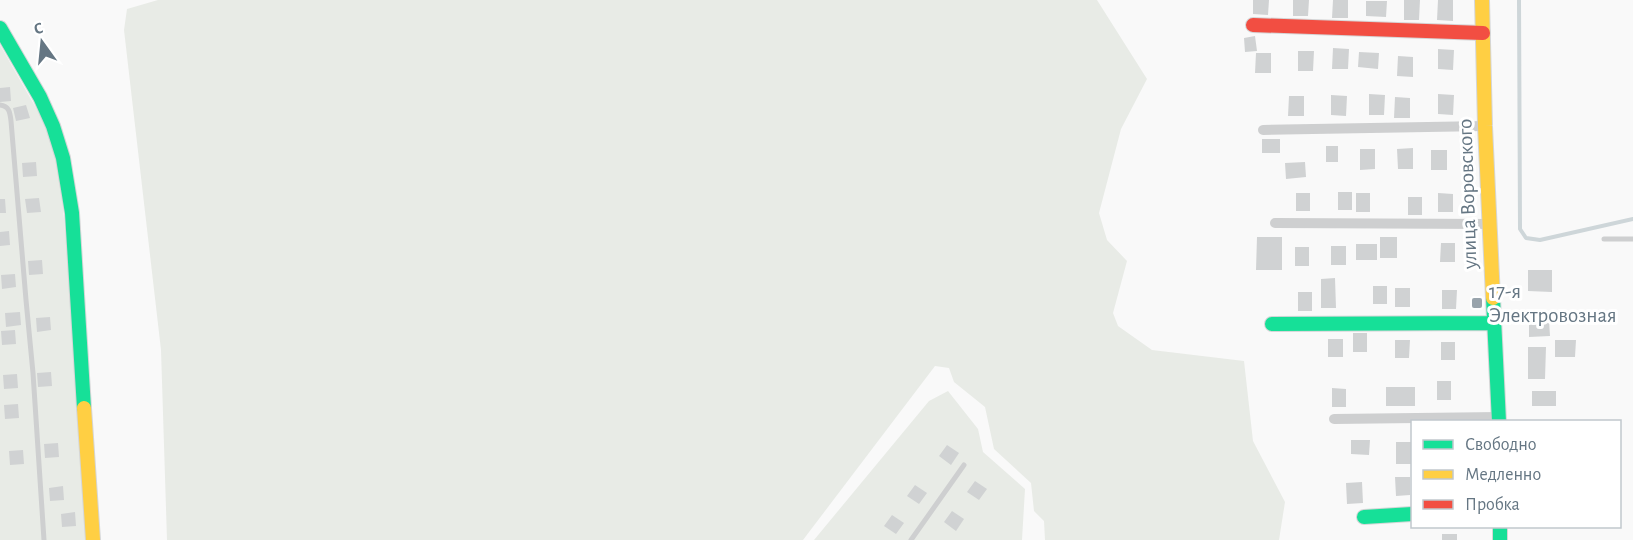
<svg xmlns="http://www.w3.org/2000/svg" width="1633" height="540" font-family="'Alegreya Sans',sans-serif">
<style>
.green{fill:#e8ebe6}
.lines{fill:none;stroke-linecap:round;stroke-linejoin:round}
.stream{stroke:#ced6d9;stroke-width:4}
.building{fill:#d0d2d3}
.fast-casing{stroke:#d5d6d7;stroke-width:16}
.slow-casing{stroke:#d5d6d7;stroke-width:16}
.jam-casing{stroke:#d5d6d7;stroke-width:16}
.lane{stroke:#cecfd0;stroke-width:5}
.street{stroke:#cecfd0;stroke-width:10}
.fast{stroke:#16e098;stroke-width:14}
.slow{stroke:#ffcf43;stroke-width:14}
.jam{stroke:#f24e42;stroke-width:14}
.poi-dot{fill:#99a4ac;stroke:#fff;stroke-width:2}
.labels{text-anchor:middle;stroke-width:6;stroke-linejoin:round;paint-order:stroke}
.street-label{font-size:21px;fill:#657683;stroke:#fff}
.poi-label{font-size:21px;fill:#657683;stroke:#fff;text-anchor:start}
</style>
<rect width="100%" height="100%" fill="#f9f9f9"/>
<path class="green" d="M158 0H1097L1147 79 1121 129 1099 213 1107 240 1127 261 1113 313 1118 326 1152 350 1244 361 1253 441 1285 502 1279 540H1045L1044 521 1034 511 1031 483 994 449 985 407 954 382 949 368 935 366 803 540H167L161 350 124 30 127 9Z
M0 45 48 129 60 173 67 254 87 540H0Z
M948 391 978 429 983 452 1025 489 1022 540H814L929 401Z"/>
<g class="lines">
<path class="stream" d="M1519 0 1520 229 1526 238 1540 240 1633 219"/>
</g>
<path class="building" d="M1253 0H1269L1268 15 1253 14Z
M1293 0H1309L1308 16H1293Z
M1333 0H1348V18H1332Z
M1404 0H1420L1419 20H1404Z
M1438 0H1453V21L1437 20Z
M1366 1H1387L1386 17 1366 16Z
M1255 36 1257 51 1245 52 1244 38Z
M1333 48 1349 49 1348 69H1332Z
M1438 49 1454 50 1453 70 1438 69Z
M1298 51H1314L1313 71H1298Z
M1359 52 1379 53 1378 69 1358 67Z
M1256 53H1271V73H1255Z
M1398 56 1413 57V77L1397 76Z
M10 87 11 101 0 102V88Z
M1369 94 1385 95 1384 115H1369Z
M1438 94 1454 95 1453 115 1438 114Z
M1331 95 1347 96 1346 116 1331 115Z
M1289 96H1304V116H1288Z
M1395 97 1410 98V118H1394Z
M26 105 30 118 16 121 13 108Z
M1262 139H1280V153H1262Z
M1326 146H1338V162H1326Z
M1413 148V169H1398L1397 149Z
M1360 149H1375V169L1360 170Z
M1431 150H1447V170H1431Z
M36 162 37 176 23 177 22 163Z
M1305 162 1306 177 1286 179 1285 163Z
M1338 192H1352V210H1338Z
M1296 193H1310V211H1296Z
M1356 193H1370V212H1356Z
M1438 193 1453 194V212H1438Z
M1408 197H1422V215H1408Z
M39 198 41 212 27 213 25 199Z
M0 199H5L6 213H0Z
M9 231 10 245 0 246V232Z
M1257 237H1282V270H1256Z
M1380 237H1397V258H1380Z
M1441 243H1455V262H1440Z
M1356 244H1377V260H1356Z
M1331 246H1346V265H1331Z
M1295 247H1309V266H1295Z
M42 260 43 274 29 275 28 261Z
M1528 270H1552V292L1528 291Z
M15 274 16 287 2 289 1 275Z
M1335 278 1336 308H1321V279Z
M1373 286H1387V304H1373Z
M1395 288H1410V307H1395Z
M1442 290H1457L1456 309H1442Z
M1298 292H1312V311H1298Z
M20 312 21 325 6 327 5 313Z
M50 317 51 330 37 332 36 318Z
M1549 320 1550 336 1529 337V321Z
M15 330 16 344 2 345 1 331Z
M1353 333H1367V352H1353Z
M1328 339H1343V357H1328Z
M1395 340H1410L1409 358H1395Z
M1555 340H1576L1575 357H1555Z
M1441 342H1455V360H1441Z
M1528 347H1546L1545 379H1528Z
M51 372 52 386 38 387 37 373Z
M17 374 18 388 4 389 3 375Z
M1437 381H1451V400H1437Z
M1386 387H1415V406H1386Z
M1332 388 1346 389V407H1332Z
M1532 391H1556V406H1532Z
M18 404 19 418 5 419 4 405Z
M1351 440H1370L1369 455 1351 454Z
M1396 442H1412V464H1396Z
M58 443 59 457 45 458 44 444Z
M947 445 959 453 951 465 939 456Z
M23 450 24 464 10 465 9 451Z
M1395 477H1410V495L1396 496Z
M975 481 987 489 979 500 967 492Z
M1362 482 1363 503 1347 504 1346 483Z
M915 485 927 493 919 504 907 496Z
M63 486 64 500 50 501 49 488Z
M952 511 964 519 956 531 944 522Z
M75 512 76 526 62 527 61 514Z
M892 515 904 523 896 534 884 526Z
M1442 534H1457V540H1442Z"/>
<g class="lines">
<defs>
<path id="fast" d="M0 28 40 97 53 126 63 158 72 213 84 408
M1493 298 1499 422
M1272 324 1494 323
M1364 517 1412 514
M1500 526V540"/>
<path id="slow" d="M1482 0 1485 126 1493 298
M84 408 93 540"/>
<path id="jam" d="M1253 25 1483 33"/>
</defs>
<use href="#fast" class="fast-casing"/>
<use href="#slow" class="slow-casing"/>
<use href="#jam" class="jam-casing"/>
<path class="lane" d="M0 105C9 106 10 112 11 121L26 300 33 373 44 540
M1604 239H1633
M911 540 964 465"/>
<path class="street" d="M1263 130 1485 126
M1275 223 1490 224
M1334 419 1499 417"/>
<use href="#fast" class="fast"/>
<use href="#slow" class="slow"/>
<use href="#jam" class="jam"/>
</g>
<rect class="poi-dot" x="1471" y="297" width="12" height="12" rx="3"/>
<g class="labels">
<g class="street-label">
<text transform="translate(1467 194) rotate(-92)" y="7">улица Воровского</text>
</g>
<g class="poi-label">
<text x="1489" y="298">17-я<tspan x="1489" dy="24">Электровозная</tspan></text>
</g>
</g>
<rect x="1411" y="420" width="210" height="108" fill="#ffffff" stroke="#c1c8cd" stroke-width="1.5"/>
<rect x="1423" y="440" width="30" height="9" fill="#16e098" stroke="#c1c8cd" stroke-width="1.5"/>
<text x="1465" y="450" font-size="18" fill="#657683">Свободно</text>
<rect x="1423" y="470" width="30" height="9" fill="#ffcf43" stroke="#c1c8cd" stroke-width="1.5"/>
<text x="1465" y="480" font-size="18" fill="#657683">Медленно</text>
<rect x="1423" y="500" width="30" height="9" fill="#f24e42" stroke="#c1c8cd" stroke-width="1.5"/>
<text x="1465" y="510" font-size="18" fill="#657683">Пробка</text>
<g transform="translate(42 42) rotate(345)" stroke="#ffffff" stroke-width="4.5" paint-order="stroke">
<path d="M0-4.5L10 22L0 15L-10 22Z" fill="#657683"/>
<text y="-9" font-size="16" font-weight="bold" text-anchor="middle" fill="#657683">С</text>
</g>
</svg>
